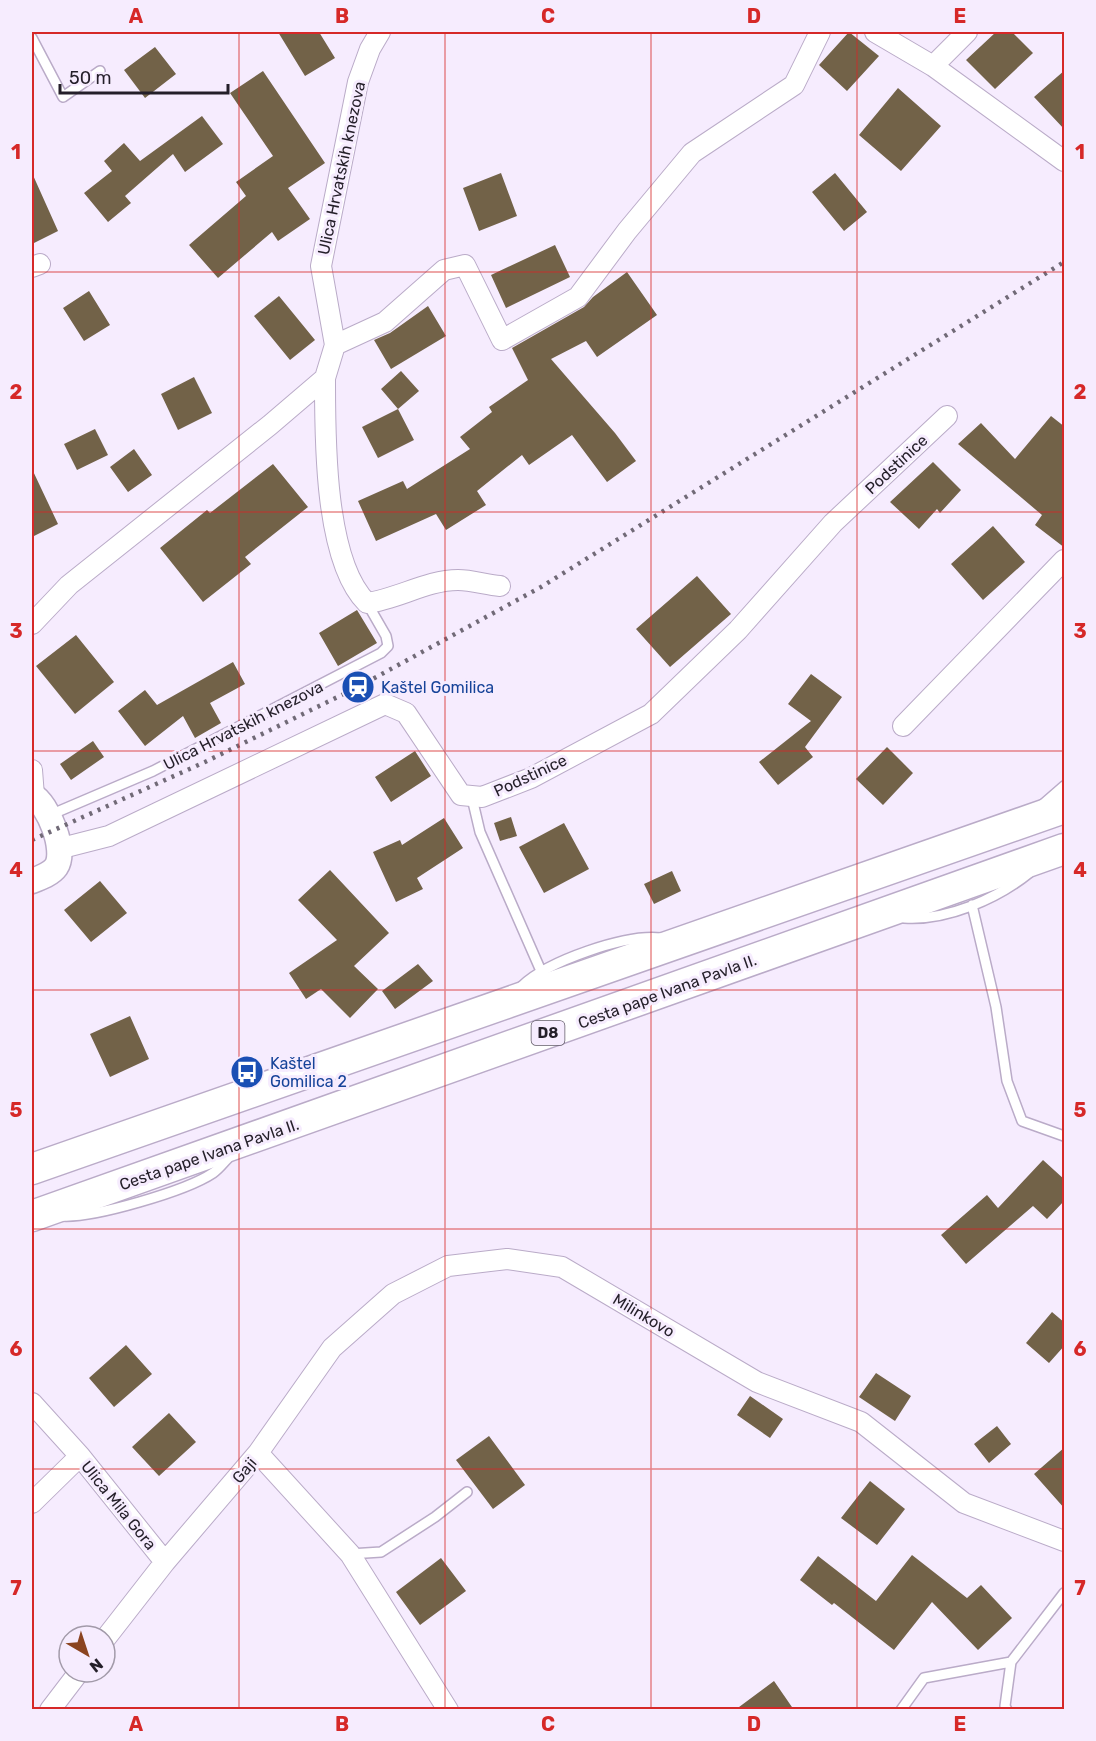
<svg xmlns="http://www.w3.org/2000/svg" width="1096" height="1741" font-family="Rubik,sans-serif">
<style>
.building{fill:#726248}
.lines{fill:none;stroke-linecap:round;stroke-linejoin:round}
.service-casing{stroke:#baabc8;stroke-width:12}
.minor-casing{stroke:#baabc8;stroke-width:22}
.tertiary-casing{stroke:#baabc8;stroke-width:27}
.primary-casing{stroke:#baabc8;stroke-width:33}
.service{stroke:#fff;stroke-width:9}
.minor{stroke:#fff;stroke-width:20}
.tertiary{stroke:#fff;stroke-width:24}
.primary{stroke:#fff;stroke-width:30}
.rail{stroke:#716a77;stroke-width:4.5;stroke-dasharray:3 6;stroke-linecap:butt}
.grid{fill:none;stroke:#d62828;stroke-width:1.5;stroke-opacity:0.55}
.labels{text-anchor:middle;stroke-width:6;stroke-linejoin:round;paint-order:stroke}
.shield{fill:#f6ecfe;stroke:#635c69;stroke-width:1.5}
.shield-label{font-size:15px;font-weight:bold;fill:#241f29}
.street-label{font-size:16px;fill:#241f29;stroke:#f6ecfe}
.transit-label{font-size:16px;fill:#164399;stroke:#f6ecfe;text-anchor:start}
.neatline{fill:none;stroke:#d62828;stroke-width:2}
.grid-label{font-size:20px;text-anchor:middle;font-weight:bold;fill:#d62828}
</style>
<rect width="100%" height="100%" fill="#f6ecfe"/>
<path class="building" d="M278 32H319L335 58 305 76Z
M849 32 879 56 847 91 819 65Z
M996 32H1012L1033 53 995 89 966 60Z
M155 47 176 74 145 98 124 70Z
M1065 70V130L1034 97Z
M263 71 325 163 288 188 310 219 278 241 272 232 218 278 189 245 246 196 236 182 273 156 230 93Z
M898 88 941 126 901 171 859 135Z
M202 116 223 144 185 172 173 154 125 196 131 203 108 222 84 193 112 171 104 161 124 143 140 161Z
M32 173 58 231 32 244Z
M501 173 517 216 479 231 463 188Z
M835 173 867 212 844 231 812 192Z
M555 245 570 277 506 308 491 275Z
M627 272 657 315 597 357 586 341 551 359 615 433 636 461 607 482 572 435 529 465 522 455 477 491 486 505 446 530 436 514 376 541 358 501 403 481 407 489 470 449 460 437 492 412 489 407 528 380 512 348 584 307 593 297Z
M89 291 110 325 84 341 63 308Z
M279 296 315 340 290 360 254 316Z
M428 306 446 336 391 369 374 340 390 333Z
M401 371 419 391 398 409 381 389Z
M194 377 212 413 178 430 161 394Z
M398 409 414 440 378 458 362 427Z
M1051 416 1065 427V548L1035 525 1042 515 958 444 981 423 1015 459Z
M95 429 108 455 77 470 64 444Z
M134 449 152 475 128 492 110 467Z
M933 462 961 490 940 513 937 509 919 529 890 502Z
M273 464 308 507 245 557 251 564 203 602 160 548 207 510 210 513Z
M32 469 58 524 32 537Z
M993 526 1025 562 983 600 951 564Z
M697 576 731 614 670 667 636 629Z
M357 610 377 643 338 666 319 633Z
M76 635 114 682 75 714 36 666Z
M233 662 245 684 210 703 221 723 195 738 183 716 145 746 118 711 145 690 157 705Z
M811 674 842 697 805 747 813 757 778 785 759 762 811 721 788 704Z
M93 741 104 757 71 780 60 764Z
M887 747 913 773 883 805 856 779Z
M415 751 431 776 391 802 375 777Z
M511 817 517 836 500 841 494 823Z
M444 818 463 848 417 878 423 889 396 902 373 852 400 840 402 845Z
M564 823 589 869 544 893 519 847Z
M330 870 389 933 354 966 378 989 350 1018 321 989 306 999 289 973 337 940 298 900Z
M672 871 681 891 654 904 644 884Z
M100 881 127 913 91 942 64 910Z
M418 964 433 981 395 1009 382 991Z
M130 1016 149 1059 110 1077 90 1034Z
M1043 1160 1065 1180V1200L1047 1219 1033 1206 966 1264 941 1235 987 1195 998 1208Z
M1052 1312 1065 1323V1345L1049 1363 1026 1343Z
M126 1345 152 1374 114 1407 89 1378Z
M876 1373 911 1396 895 1421 859 1397Z
M750 1396 783 1419 770 1438 737 1415Z
M169 1413 196 1442 159 1476 132 1447Z
M997 1426 1011 1444 989 1463 974 1444Z
M489 1436 525 1485 493 1509 456 1460Z
M1065 1447V1509L1034 1474Z
M870 1481 905 1509 877 1545 841 1518Z
M912 1555 967 1598 981 1585 1012 1618 978 1650 932 1602 894 1650 834 1603 832 1605 800 1580 818 1556 876 1601Z
M441 1558 466 1591 420 1625 396 1592Z
M774 1681 794 1710H735Z"/>
<g class="lines">
<defs>
<path id="service" d="M32 38 63 97 100 71
M472 798 480 832 541 971
M1041 806 1064 786
M50 815 153 771 381 653 388 646 386 636 367 603
M972 905 996 1007 1007 1081 1022 1121 1064 1136
M904 918C946 921 997 899 1029 873
M522 986C548 961 625 934 661 938
M62 1216C94 1218 186 1191 213 1173 219 1169 224 1162 229 1157
M350 1554 381 1552 435 1517 467 1492
M901 1710 924 1678 1011 1662
M1007 1710 1005 1706 1011 1662 1064 1593"/>
<path id="minor" d="M875 32 933 66 1064 161
M933 66 967 32
M32 267 40 264
M335 345 385 322 444 270 465 265 502 340 578 297 627 231 692 153 794 85 820 32
M325 378C325 436 324 561 367 603 398 599 427 580 458 580 472 580 487 585 500 586
M32 624 69 585 270 425 325 378 335 345 321 266 358 82 370 49 380 32
M903 726 1064 560
M32 770 34 796
M58 849 109 836 385 704 406 713 461 795 482 797 531 778 651 714 738 630 833 523 947 416
M32 1403 80 1456 165 1562 105 1639
M258 1453 332 1348 393 1294 448 1266 507 1259 562 1267 757 1382 861 1422 964 1503 1064 1541
M32 1503 80 1456
M165 1562 258 1453 350 1554 448 1710
M50 1710 79 1672"/>
<path id="tertiary" d="M32 795C48 804 67 850 56 867 51 874 40 878 32 881"/>
<path id="primary" d="M32 1169 1064 808
M32 1216 1064 849"/>
</defs>
<use href="#service" class="service-casing"/>
<use href="#minor" class="minor-casing"/>
<use href="#tertiary" class="tertiary-casing"/>
<use href="#primary" class="primary-casing"/>
<use href="#service" class="service"/>
<use href="#minor" class="minor"/>
<use href="#tertiary" class="tertiary"/>
<use href="#primary" class="primary"/>
<path class="rail" d="M32 840 205 762 358 687 541 587 1064 262"/>
</g>
<path class="grid" d="M239 32V1710M445 32V1710M651 32V1710M857 32V1710M32 272H1064M32 512H1064M32 751H1064M32 990H1064M32 1229H1064M32 1469H1064"/>
<defs>
<symbol id="station-disc" viewBox="-11 -11 22 22"><circle r="9.5" fill="#1a4fb4" stroke="#f6ecfe"/><path d="M-3-6H3Q5-6 5-4V2Q5 4 3 4L4.5 6H3L1.5 4h-3L-3 6H-4.5L-3 4Q-5 4-5 2V-4Q-5-6-3-6ZM-3.5-4v3h7v-3ZM-3.5 1v1.5H-2V1ZM2 1v1.5H3.5V1Z" fill="#fff"/></symbol>
<symbol id="bus-disc" viewBox="-11 -11 22 22"><circle r="9.5" fill="#1a4fb4" stroke="#f6ecfe"/><path d="M-5-6H5V4H4V6H2V4H-2V6H-4V4H-5ZM-3.5-4V0h7V-4ZM-3.5 1.2v1.5H-2V1.2ZM2 1.2v1.5H3.5V1.2Z" fill="#fff"/></symbol>
</defs>
<g fill-rule="evenodd">
<use href="#station-disc" x="339" y="668" width="38" height="38"/>
<use href="#bus-disc" x="228" y="1053" width="38" height="38"/>
</g>
<g class="labels">
<rect class="shield" x="531.5" y="1021" width="33" height="24" rx="4.5"/>
<g class="shield-label">
<text x="548" y="1038">D8</text>
</g>
<g class="street-label">
<text transform="translate(341 168) rotate(-78)" y="6">Ulica Hrvatskih knezova</text>
<text transform="translate(896 464) rotate(-43)" y="6">Podstinice</text>
<text transform="translate(243 725) rotate(-27)" y="6">Ulica Hrvatskih knezova</text>
<text transform="translate(530 775) rotate(-25)" y="6">Podstinice</text>
<text transform="translate(667 991) rotate(-20)" y="6">Cesta pape Ivana Pavla II.</text>
<text transform="translate(209 1154) rotate(-19)" y="6">Cesta pape Ivana Pavla II.</text>
<text transform="translate(644 1315) rotate(31)" y="6">Milinkovo</text>
<text transform="translate(244 1470) rotate(-49)" y="6">Gaji</text>
<text transform="translate(119 1505) rotate(51)" y="6">Ulica Mila Gora</text>
</g>
<g class="transit-label">
<text x="381" y="693">Kaštel Gomilica</text>
<text x="270" y="1069">Kaštel<tspan x="270" dy="18">Gomilica 2</tspan></text>
</g>
</g>
<rect width="1096" height="1741" fill="none" stroke="#f6ecfe" stroke-width="66"/>
<g transform="translate(87 1654) rotate(141)"><circle r="28" fill="#f6ecfe" stroke="#a29aa9" stroke-width="1.5"/>
<path d="M0-4.5L10 22L0 15L-10 22Z" fill="#8b4420"/>
<text y="-9" font-size="16" font-weight="bold" text-anchor="middle" fill="#241f29">N</text>
</g>
<path d="M60 84v9h168v-9" fill="none" stroke="#241f29" stroke-width="3"/>
<text x="69" y="84" font-size="18" fill="#241f29" stroke="#f6ecfe" stroke-width="4.5" paint-order="stroke">50 m</text>
<rect x="33" y="33" width="1030" height="1675" class="neatline"/>
<g class="grid-label">
<text x="136" y="23">A</text>
<text x="342" y="23">B</text>
<text x="548" y="23">C</text>
<text x="754" y="23">D</text>
<text x="960" y="23">E</text>
<text x="16" y="159">1</text>
<text x="1080" y="159">1</text>
<text x="16" y="399">2</text>
<text x="1080" y="399">2</text>
<text x="16" y="638">3</text>
<text x="1080" y="638">3</text>
<text x="16" y="877">4</text>
<text x="1080" y="877">4</text>
<text x="16" y="1117">5</text>
<text x="1080" y="1117">5</text>
<text x="16" y="1356">6</text>
<text x="1080" y="1356">6</text>
<text x="16" y="1595">7</text>
<text x="1080" y="1595">7</text>
<text x="136" y="1731">A</text>
<text x="342" y="1731">B</text>
<text x="548" y="1731">C</text>
<text x="754" y="1731">D</text>
<text x="960" y="1731">E</text>
</g>
</svg>
